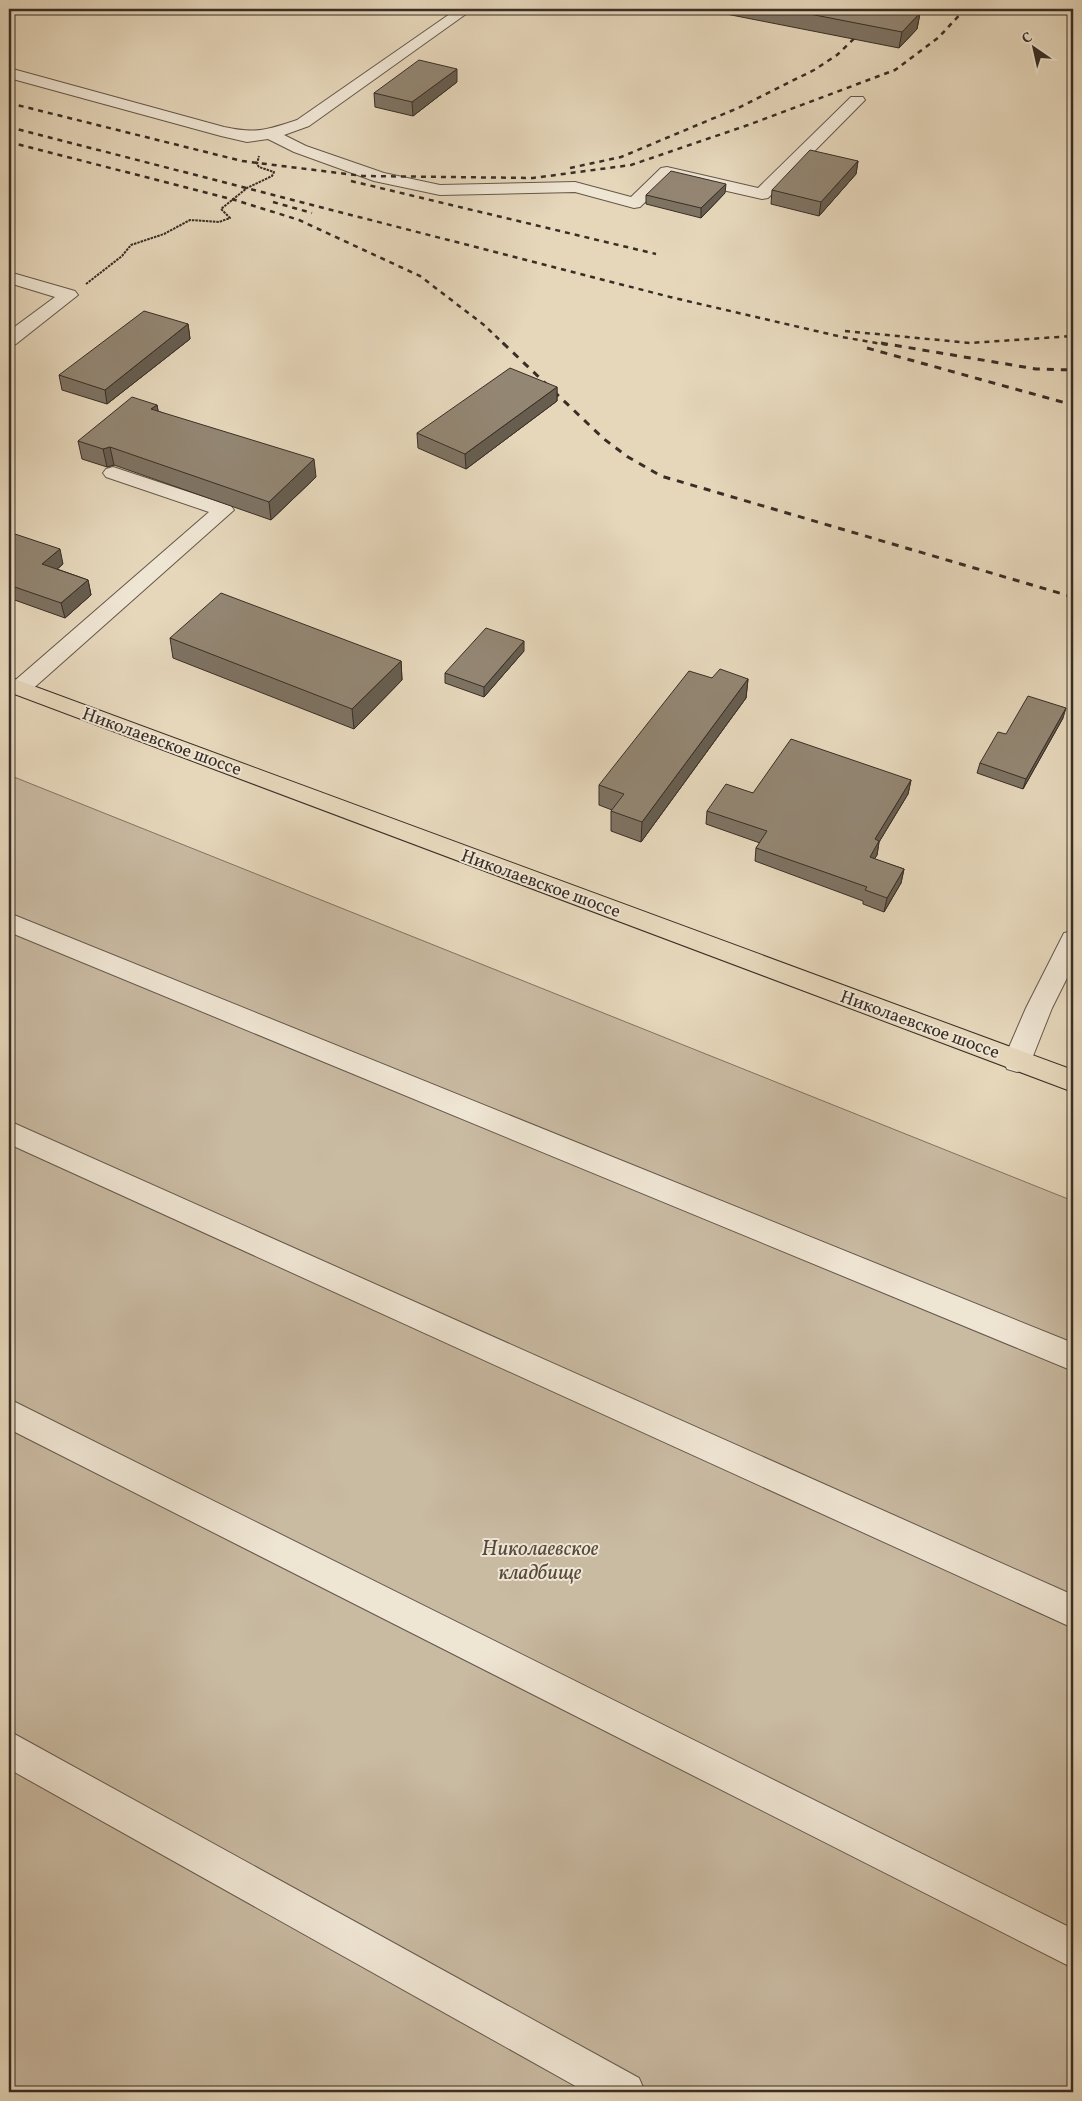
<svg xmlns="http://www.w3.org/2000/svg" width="1082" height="2101" font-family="Vollkorn,serif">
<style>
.green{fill:#c9baa2;stroke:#817464}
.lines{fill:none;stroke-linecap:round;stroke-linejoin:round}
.minor-casing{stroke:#64584b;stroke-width:2}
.major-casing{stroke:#392e26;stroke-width:2}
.path{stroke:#392e26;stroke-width:2;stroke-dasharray:2.5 1;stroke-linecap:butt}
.minor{fill:#efe5d3;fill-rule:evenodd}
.major{fill:#e6d7bb;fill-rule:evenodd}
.rail-far1{stroke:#392e26;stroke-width:2.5;stroke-dasharray:5 5;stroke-linecap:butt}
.rail{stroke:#392e26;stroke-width:3;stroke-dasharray:7 7;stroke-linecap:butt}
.wall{fill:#7e7363;stroke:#392e26}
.shaded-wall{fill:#675e50;stroke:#392e26}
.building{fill:#938673;stroke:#392e26}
.labels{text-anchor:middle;stroke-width:4;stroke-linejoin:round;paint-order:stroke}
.street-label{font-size:18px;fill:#392e26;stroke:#efe5d3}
.near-park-label{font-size:21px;font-style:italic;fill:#564a3f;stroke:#efe5d3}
</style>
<rect width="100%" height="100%" fill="#e6d7bb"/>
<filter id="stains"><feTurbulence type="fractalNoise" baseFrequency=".004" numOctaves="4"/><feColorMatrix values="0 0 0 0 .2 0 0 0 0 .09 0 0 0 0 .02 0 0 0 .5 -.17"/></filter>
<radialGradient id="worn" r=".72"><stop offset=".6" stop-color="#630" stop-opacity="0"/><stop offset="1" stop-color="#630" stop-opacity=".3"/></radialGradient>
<path class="green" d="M9 775 1073 1201V2092H9Z"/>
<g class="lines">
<defs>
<path id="minor" d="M457 9H473L309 126 284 135 306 146 384 173 440 185 575 182 631 197 661 168 667 167 758 188 851 97H863L865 100 768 198 762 199 670 178 640 207 634 208 575 192 440 195 374 181 294 152 268 139 247 142 221 136 9 78V68L224 127C257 134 266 130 297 120Z
M9 272 75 291 78 295 16 344 9 346V331L55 297 9 283Z
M113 467 231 506 234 510 28 693 20 695 12 693 9 688 12 683 209 512 106 477 103 473 106 469Z
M9 913 1073 1343V1371L9 932Z
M1073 931V966L1052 1008 1031 1061 1027 1069 1017 1072 1007 1069 1003 1061 1026 1008 1064 933Z
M9 1121 1073 1595V1628L9 1144Z
M9 1399 1073 1929V1968L9 1429Z
M9 1731 639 2078 645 2092H586L9 1769Z"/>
<path id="major" d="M9 677 1073 1070V1092L9 692Z"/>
</defs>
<use href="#minor" class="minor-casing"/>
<use href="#major" class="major-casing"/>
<path class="path" d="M86 284 122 256 131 245 164 234 190 220 219 222 230 218 221 209 247 188 272 176 274 172 259 167 257 164 259 156"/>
<use href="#minor" class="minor"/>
<use href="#major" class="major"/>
<path class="rail-far1" d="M9 103 242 161 363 176 533 178 631 165 748 125 895 70 939 37 965 9
M9 127 670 297 842 337 888 345
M9 142 235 200 299 220 420 276 484 325 505 345
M570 168 621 157 738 108 814 70 837 55 863 30
M351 181 656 254
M273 202 312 213
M845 331 970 343 1073 336"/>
<path class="rail" d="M503 343 604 439 628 457 661 476 1073 597
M881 343 1036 369 1073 370
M867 348 1073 405"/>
</g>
<path class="wall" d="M716 9H899L920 13 917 29 899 48 716 12Z
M457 82 413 116 375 107 374 93Z
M858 161 856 174 819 216 771 204 772 190Z
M725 193 701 218 646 204V195Z
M188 324 190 339 107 404 62 390 59 375Z
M557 387V401L466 469 418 448 417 433Z
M157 405 158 411 316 477 271 520 114 465 107 467 82 459 78 441Z
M9 532 63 564 57 569 88 580 91 595 65 618 9 598Z
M170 638 401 661 402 680 354 729 173 658Z
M524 651 484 697 445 683V673Z
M712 678 748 679 746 698 641 842 611 831V811L612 810 599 805V785Z
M1063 718 1023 789 977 773 980 763 1006 734Z
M911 780 908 794 879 842 877 855 874 859 904 869 901 883 884 912 863 904V901L755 861 756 848 760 843 706 824 707 811 753 793Z"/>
<path class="shaded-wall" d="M920 13 917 29 899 48 902 32Z
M457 69V82L413 116 412 102Z
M858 161 856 174 819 216 821 202Z
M726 184 725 193 701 218V208Z
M188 324 190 339 107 404 105 390Z
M557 387V401L466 469 465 454Z
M157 405 160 422 151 409Z
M110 447 114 465 107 467 103 449Z
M314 459 316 477 271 520 269 502Z
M60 549 63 564 46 579 42 564Z
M88 580 91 595 65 618 61 603Z
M524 641V651L484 697V687Z
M401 661 402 680 354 729 352 709Z
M748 679 746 698 641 842 642 822Z
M1066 708 1063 718 1023 789 1026 779Z
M911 780 908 794 879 842 877 855 867 871 870 857 875 839Z
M904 869 901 883 884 912 887 898Z"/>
<path class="building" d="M784 9H899L920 13 902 32Z
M419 60 457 69 412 102 374 93Z
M810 150 858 161 821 202 772 190Z
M671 171 726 184 701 208 646 195Z
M144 311 188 324 105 390 59 375Z
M510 368 557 387 465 454 417 433Z
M132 397 157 405 151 409 314 459 269 502 110 447 103 449 78 441Z
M9 532 60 549 42 564 88 580 61 603 9 585Z
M221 593 401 661 352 709 170 638Z
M486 628 524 641 484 687 445 673Z
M720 669 748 679 642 822 611 811 624 794 599 785 689 671 712 678Z
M1028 696 1066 708 1026 779 980 763 998 732 1006 734Z
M791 739 911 780 875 839 879 841 870 857 904 869 887 898 865 890 867 887 756 848 767 831 707 811 726 784 753 793Z"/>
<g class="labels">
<g class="street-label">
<text transform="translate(162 741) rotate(20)" y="6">Николаевское шоссе</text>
<text transform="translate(541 883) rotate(20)" y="6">Николаевское шоссе</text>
<text transform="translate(920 1024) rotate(20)" y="6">Николаевское шоссе</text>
</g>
<g class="near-park-label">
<text x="540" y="1555">Николаевское<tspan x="540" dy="24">кладбище</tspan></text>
</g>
</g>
<rect width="1082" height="2101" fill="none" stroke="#e6d7bb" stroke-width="30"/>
<rect x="10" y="10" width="1062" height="2081" fill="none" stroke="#392e26" stroke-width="2.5"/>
<rect x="15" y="15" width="1052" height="2071" fill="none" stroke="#392e26"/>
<g transform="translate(1034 48) rotate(326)" stroke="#efe5d3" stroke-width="4" paint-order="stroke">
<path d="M0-4L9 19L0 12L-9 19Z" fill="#392e26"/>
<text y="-8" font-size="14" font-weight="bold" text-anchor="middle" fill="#392e26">С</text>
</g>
<rect width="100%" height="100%" filter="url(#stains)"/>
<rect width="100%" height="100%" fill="url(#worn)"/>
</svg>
